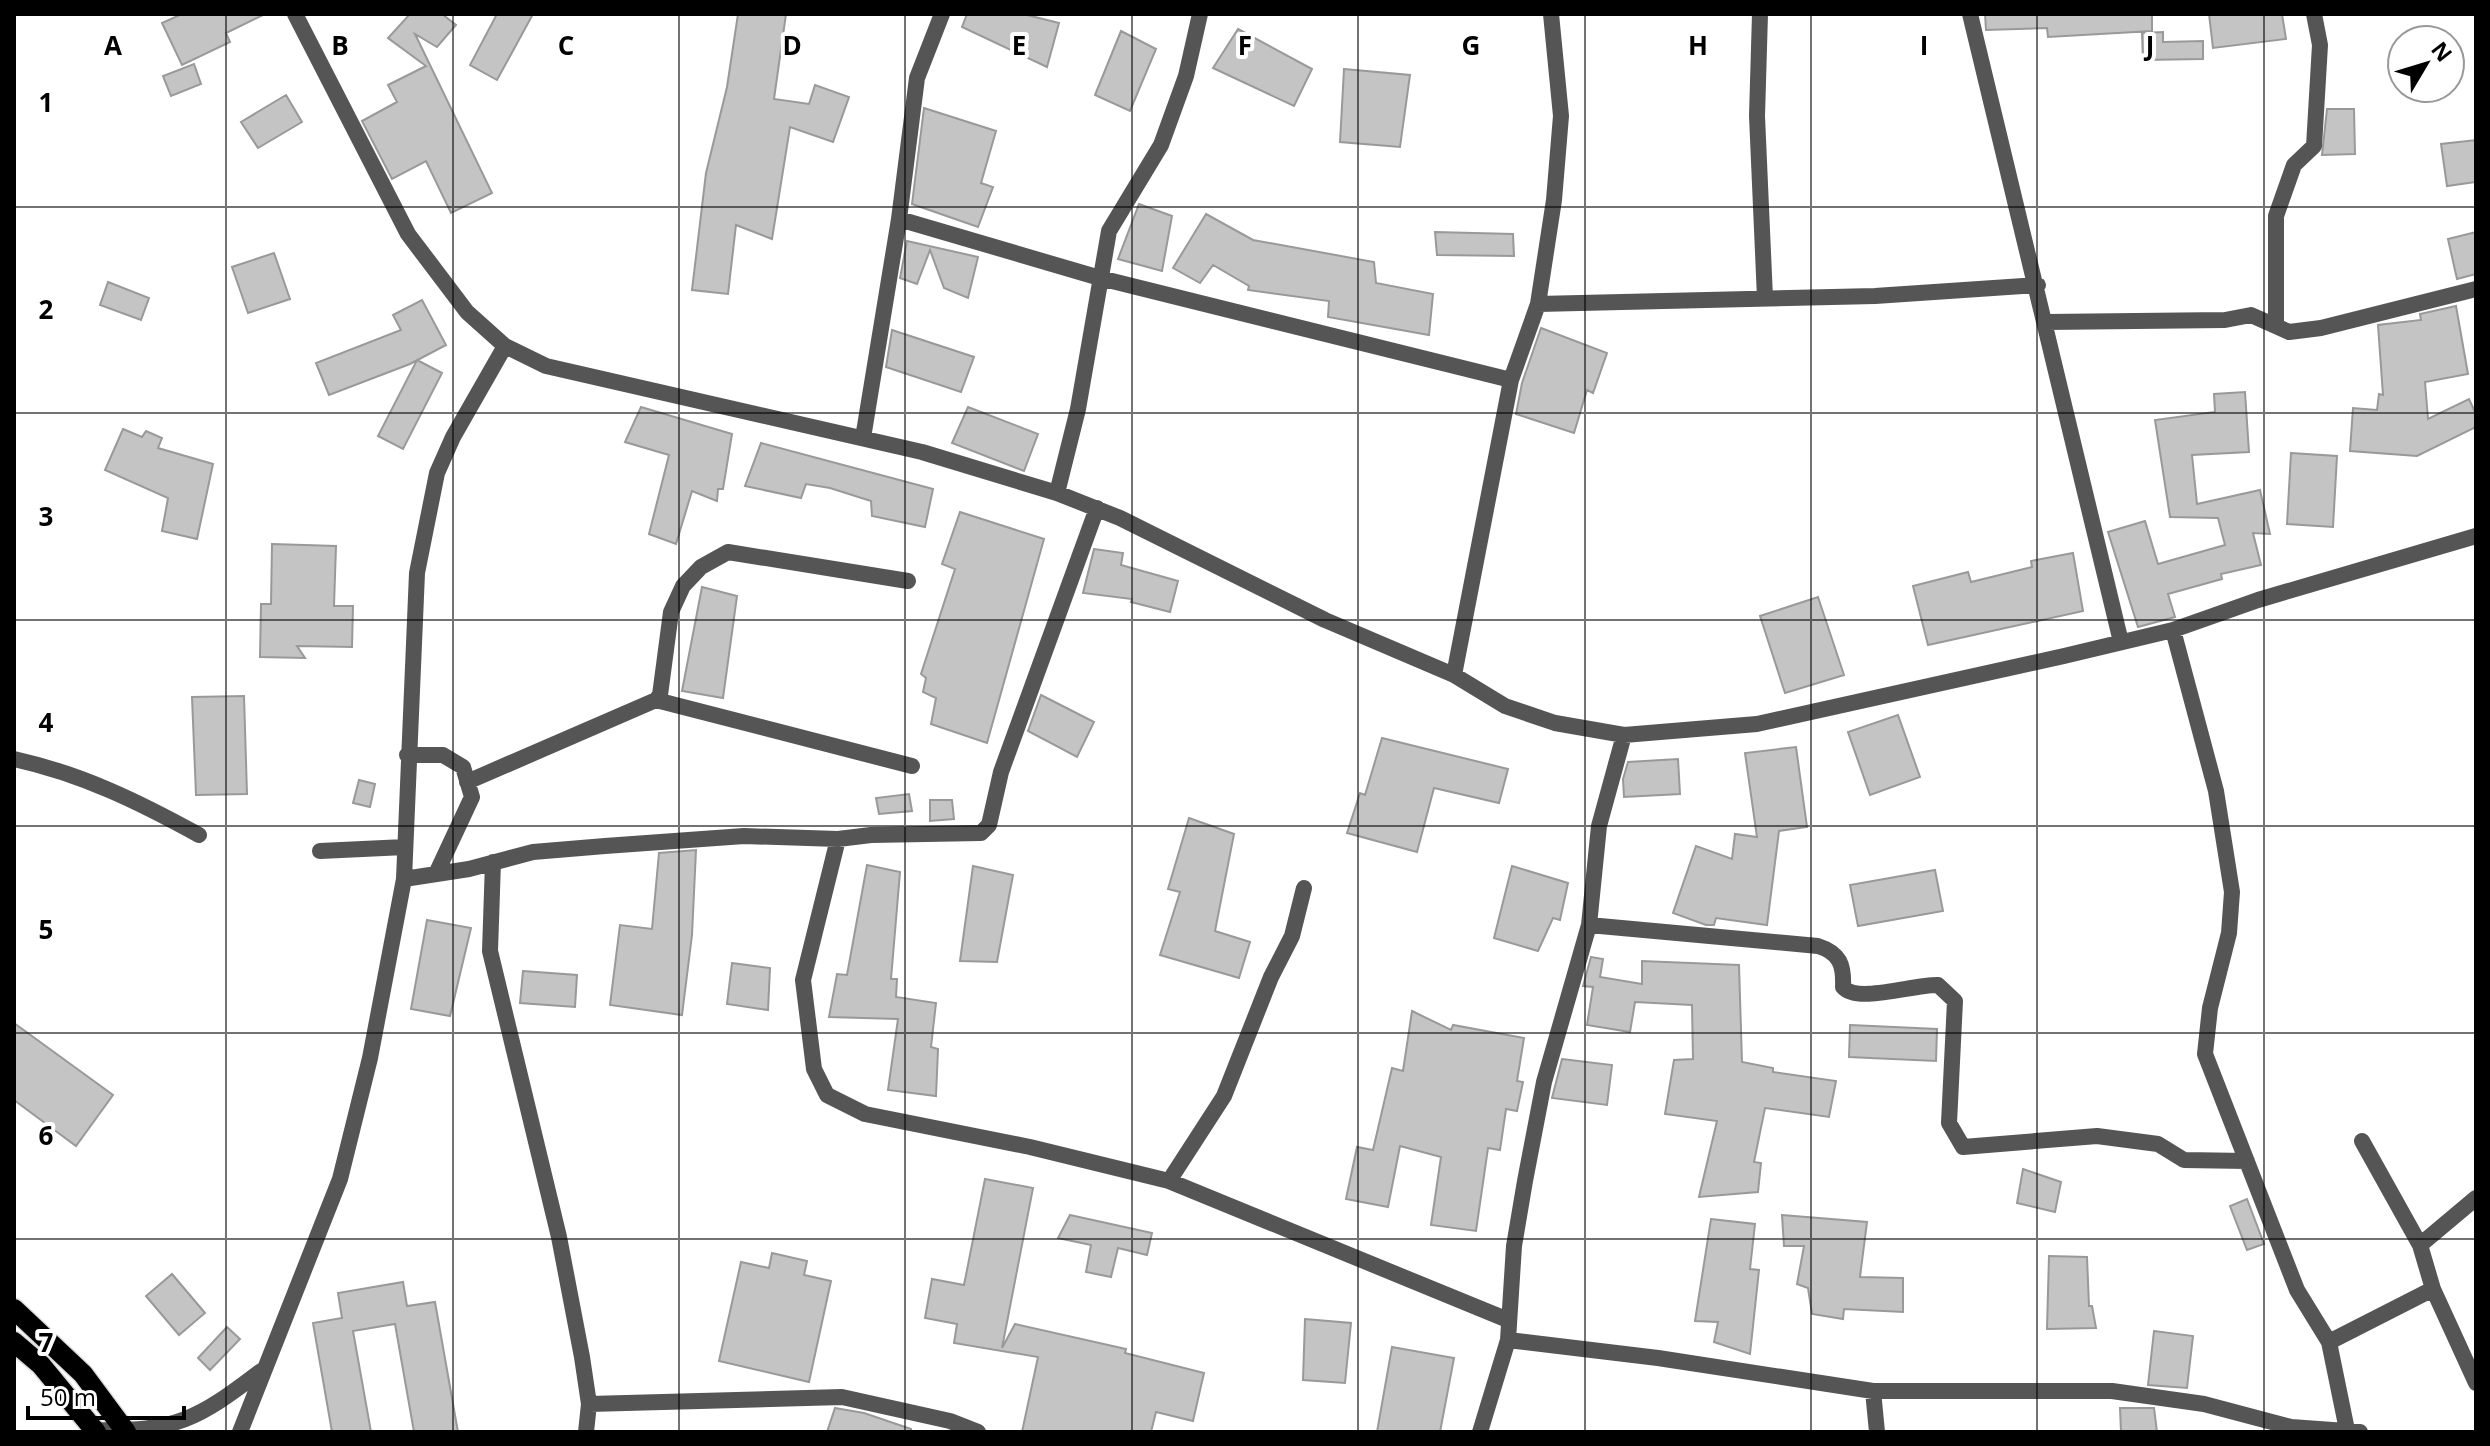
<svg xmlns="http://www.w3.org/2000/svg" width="2490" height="1446" font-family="'Open Sans',sans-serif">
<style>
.building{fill:#c4c4c4;stroke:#999;stroke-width:2}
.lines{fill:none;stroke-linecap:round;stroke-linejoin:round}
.primary-casing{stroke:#dbdbdb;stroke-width:23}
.street{stroke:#555;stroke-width:16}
.primary{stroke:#000;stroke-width:20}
.grid{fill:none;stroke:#000;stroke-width:2;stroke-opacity:0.55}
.grid-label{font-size:26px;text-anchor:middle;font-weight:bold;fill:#000;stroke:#fff;stroke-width:8;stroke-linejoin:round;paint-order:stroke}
</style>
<rect width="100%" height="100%" fill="#fff"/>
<path class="building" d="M182 14H265L226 33 230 42 182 65 162 23Z
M410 14H442L456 25 437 47 415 34 492 193 451 213 426 161 392 179 362 121 397 102 388 85 426 66 388 38Z
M497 14H533L497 80 470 65Z
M738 14H786L774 99 809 104 815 85 849 97 833 142 790 127 772 239 736 225 728 294 692 290 706 173 727 87Z
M967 14H1023L1059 23 1047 67 962 27Z
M1985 14H2152V31L2048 37 2047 28 1986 30Z
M2209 14H2282L2286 39 2213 48Z
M1238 29 1312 69 1294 106 1213 68Z
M1121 31 1156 49 1130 111 1095 95Z
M2163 32V42L2203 41V59L2143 60 2142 33Z
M194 64 201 84 171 96 163 76Z
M1344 69 1410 75 1400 147 1340 142Z
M286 95 302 122 258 148 241 122Z
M924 108 996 131 981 183 993 187 978 227 912 204Z
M2327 109H2354L2355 154 2322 155Z
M2476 140V182L2447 186 2441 144Z
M1139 204 1172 216 1162 271 1118 259Z
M1206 214 1253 240 1374 262 1376 283 1433 294 1429 335 1328 317 1329 301 1248 290 1249 286 1213 265 1200 283 1173 268Z
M1435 232 1513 234 1514 256 1437 255Z
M2476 232V274L2457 279 2448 239Z
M907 241 978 257 968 298 944 288 930 250 917 284 900 278Z
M274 253 290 299 248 313 232 267Z
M108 282 149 298 141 320 100 305Z
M422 300 446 345 410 364 329 395 316 363 401 330 393 315Z
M2456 306 2468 374 2425 382 2428 419 2469 399 2476 414V427L2417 456 2350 451 2353 408 2377 410 2379 394 2383 395 2378 325 2421 320 2420 314Z
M1541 328 1607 353 1593 393 1587 390 1574 433 1516 414 1522 383Z
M892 330 974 357 961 392 886 367Z
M417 360 442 373 403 449 378 436Z
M2245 392 2249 452 2192 455 2197 504 2260 490 2270 534 2253 533 2261 565 2221 574 2222 579 2168 594 2175 617 2138 627 2108 532 2145 521 2158 564 2225 545 2218 518 2170 517 2155 420 2215 412 2214 394Z
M641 407 732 434 723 489H718L717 501 692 491 676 544 649 534 669 455 625 442Z
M968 407 1038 434 1024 471 952 443Z
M123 429 142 437 146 431 162 438 158 448 213 464 197 539 162 531 168 498 105 470Z
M761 443 933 489 925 527 872 516 871 501 830 488 806 484 801 498 745 486Z
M2291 453 2337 456 2333 527 2287 524Z
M960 512 1044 539 987 743 931 724 936 698 923 692 926 678 921 674 955 569 942 564Z
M272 544 336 546 334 606H353L352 647 297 646 305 658 260 657 261 604H271Z
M1094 549 1123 553 1121 565 1178 581 1170 612 1131 602 1132 599 1083 593Z
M2073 553 2083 611 1928 645 1913 586 1968 572 1971 582 2032 567 2031 561Z
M702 587 737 596 723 698 682 691Z
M1818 597 1844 675 1785 693 1760 616Z
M1041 695 1094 722 1077 757 1028 731Z
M244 696 247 794 196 795 192 697Z
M1898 715 1920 777 1870 795 1848 732Z
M1382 738 1508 769 1499 803 1434 788 1417 852 1347 833 1360 793 1365 795Z
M1796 747 1807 827 1779 831 1767 925 1716 918 1714 925H1706L1673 913 1696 846 1732 859 1735 834 1757 837 1745 753Z
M1678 759 1680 794 1624 797 1623 779 1628 762Z
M359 780 375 784 370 807 353 803Z
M909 794 912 811 879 814 876 798Z
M930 800H952L954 819 930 821Z
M1189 818 1234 834 1215 931 1250 942 1239 978 1160 955 1180 892 1168 889Z
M696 850 692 935 682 1015 610 1005 620 925 652 929 659 853Z
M867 865 900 872 891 979H897L896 997 936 1003 931 1047 938 1049 936 1096 888 1090 898 1019 829 1017 837 974 847 975Z
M973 866 1013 875 997 962 960 961Z
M1512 866 1568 883 1560 920 1553 918 1538 951 1494 938Z
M1935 870 1943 911 1858 926 1850 885Z
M427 920 471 928 450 1016 411 1009Z
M1591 957 1603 959 1600 977 1642 984V961L1739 965 1742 1062 1773 1068V1072L1836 1081 1829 1117 1765 1108 1754 1162 1761 1163 1758 1192 1699 1197 1717 1121 1665 1114 1674 1060 1693 1059 1692 1005 1635 1002 1630 1032 1587 1025 1593 987 1583 986Z
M732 963 770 968 768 1010 727 1004Z
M523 971 577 975 575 1007 520 1003Z
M1412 1011 1451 1030 1453 1025 1524 1038 1517 1081 1523 1082 1517 1111 1506 1109 1500 1150 1488 1148 1476 1231 1431 1225 1441 1157 1400 1146 1388 1207 1346 1199 1357 1147 1373 1150 1392 1068 1403 1071Z
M14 1023 113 1095 76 1146 14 1100Z
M1850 1025 1937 1029 1936 1061 1849 1057Z
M1562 1059 1612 1065 1607 1105 1552 1098Z
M2023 1169 2061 1182 2055 1212 2017 1203Z
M985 1179 1033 1188 1002 1348 1015 1324 1126 1349 1125 1353 1204 1373 1193 1421 1156 1412 1151 1432H1022L1038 1357 954 1343 957 1324 925 1318 932 1279 964 1285Z
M2247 1199 2264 1244 2247 1250 2230 1206Z
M1070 1215 1152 1233 1147 1255 1118 1248 1111 1277 1086 1272 1091 1245 1058 1238Z
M1782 1215 1867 1222 1860 1277 1903 1278V1312L1844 1309 1843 1319 1812 1314 1808 1288 1797 1284 1804 1246H1784Z
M1711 1219 1755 1224 1750 1269 1759 1270 1750 1354 1714 1342 1718 1322 1695 1321Z
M772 1253 807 1261 804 1275 831 1281 809 1382 719 1361 741 1262 769 1268Z
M2049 1256 2087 1257 2089 1306H2092L2096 1328 2047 1329Z
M172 1274 205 1313 179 1335 146 1296Z
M403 1282 407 1306 435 1302 458 1432H414L395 1324 353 1331 371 1432H332L313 1323 342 1318 338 1293Z
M1305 1319 1351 1323 1345 1383 1303 1380Z
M227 1327 240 1339 210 1370 198 1358Z
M2154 1331 2193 1336 2187 1388 2148 1385Z
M1392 1347 1454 1358 1440 1432H1377Z
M835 1408 864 1413 911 1429V1432H827Z
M2120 1408H2154L2157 1432H2121Z"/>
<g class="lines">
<defs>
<path id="primary" d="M14 1309 83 1374 126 1432
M14 1342 41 1365 96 1432"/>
</defs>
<use href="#primary" class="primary-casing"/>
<path class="street" d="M295 14 408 234 467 312 505 346 546 366 922 452 1057 493 1120 518 1325 620 1454 675 1505 706 1555 723 1624 735 1757 724 2064 656 2173 630 2258 600 2476 536
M1760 14 1757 116 1765 298
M1970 14 2121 642
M899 219 1100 278 1511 380
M1538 304 1875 296 2038 285
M2046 322 2225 320 2251 315 2289 332 2321 328 2476 289
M2276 324V216L2294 165 2314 146 2320 45 2314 14
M863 438 899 219 917 78 942 14
M1057 493 1078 409 1109 231 1161 145 1186 76 1200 14
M2173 630 2216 791 2232 892 2229 933 2210 1008 2205 1054 2297 1290 2329 1342 2347 1430
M1454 675 1511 380 1538 304 1554 200 1561 116 1551 14
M656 700 912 766
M407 755H443L463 767 472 797 436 874
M14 759C82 774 139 802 199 835
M467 782 656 700 660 695 671 612 683 586 701 567 728 552 908 581
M838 839 803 980 814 1069 827 1095 865 1114 1030 1147 1169 1181 1508 1320
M320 851 405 847
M493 862 490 951 559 1237 582 1357 589 1404 586 1432
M404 879 469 869 533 852 605 846 744 836 838 839 871 835 981 833 989 825 1001 772 1097 508
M1589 925 1818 946C1840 953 1844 965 1843 987 1857 1004 1915 984 1938 985L1955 1001 1949 1123 1963 1147 2097 1136 2158 1144 2184 1160 2247 1161
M2362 1141 2420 1245 2433 1289 2476 1383
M1169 1181 1224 1096 1271 977 1292 936 1304 888
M2420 1245 2476 1198
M1508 1340 1658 1358 1873 1391H2112L2204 1404 2291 1427 2360 1432
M2329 1342 2433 1289
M1873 1391 1877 1432
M589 1404 842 1397 950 1421 978 1432
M95 1430C176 1432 198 1419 261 1371
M240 1432 340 1179 370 1058 404 879 417 573 437 473 453 437 505 346
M1480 1432 1508 1340 1514 1246 1525 1181 1544 1082 1589 925 1599 826 1624 735"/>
<use href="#primary" class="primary"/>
</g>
<path class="grid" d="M226 14V1432M453 14V1432M679 14V1432M905 14V1432M1132 14V1432M1358 14V1432M1585 14V1432M1811 14V1432M2037 14V1432M2264 14V1432M14 207H2476M14 413H2476M14 620H2476M14 826H2476M14 1033H2476M14 1239H2476"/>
<g class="grid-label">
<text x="113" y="55">A</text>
<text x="340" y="55">B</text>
<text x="566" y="55">C</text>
<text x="792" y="55">D</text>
<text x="1019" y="55">E</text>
<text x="1245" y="55">F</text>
<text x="1471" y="55">G</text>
<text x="1698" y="55">H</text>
<text x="1924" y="55">I</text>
<text x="2150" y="55">J</text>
<text x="46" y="112">1</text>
<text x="46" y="319">2</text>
<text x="46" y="526">3</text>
<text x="46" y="732">4</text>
<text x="46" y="939">5</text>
<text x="46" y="1145">6</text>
<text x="46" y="1352">7</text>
</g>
<rect width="2490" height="1446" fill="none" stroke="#000000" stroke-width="32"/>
<g transform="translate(2426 64) rotate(52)"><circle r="38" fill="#ffffff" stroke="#999999" stroke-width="2"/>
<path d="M0-6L14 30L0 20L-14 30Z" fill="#000000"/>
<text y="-12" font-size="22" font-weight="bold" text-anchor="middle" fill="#000000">N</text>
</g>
<path d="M28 1406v12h156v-12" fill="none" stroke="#000000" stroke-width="4"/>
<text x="40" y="1406" font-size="24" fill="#000000" stroke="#ffffff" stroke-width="6" paint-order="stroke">50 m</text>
</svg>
